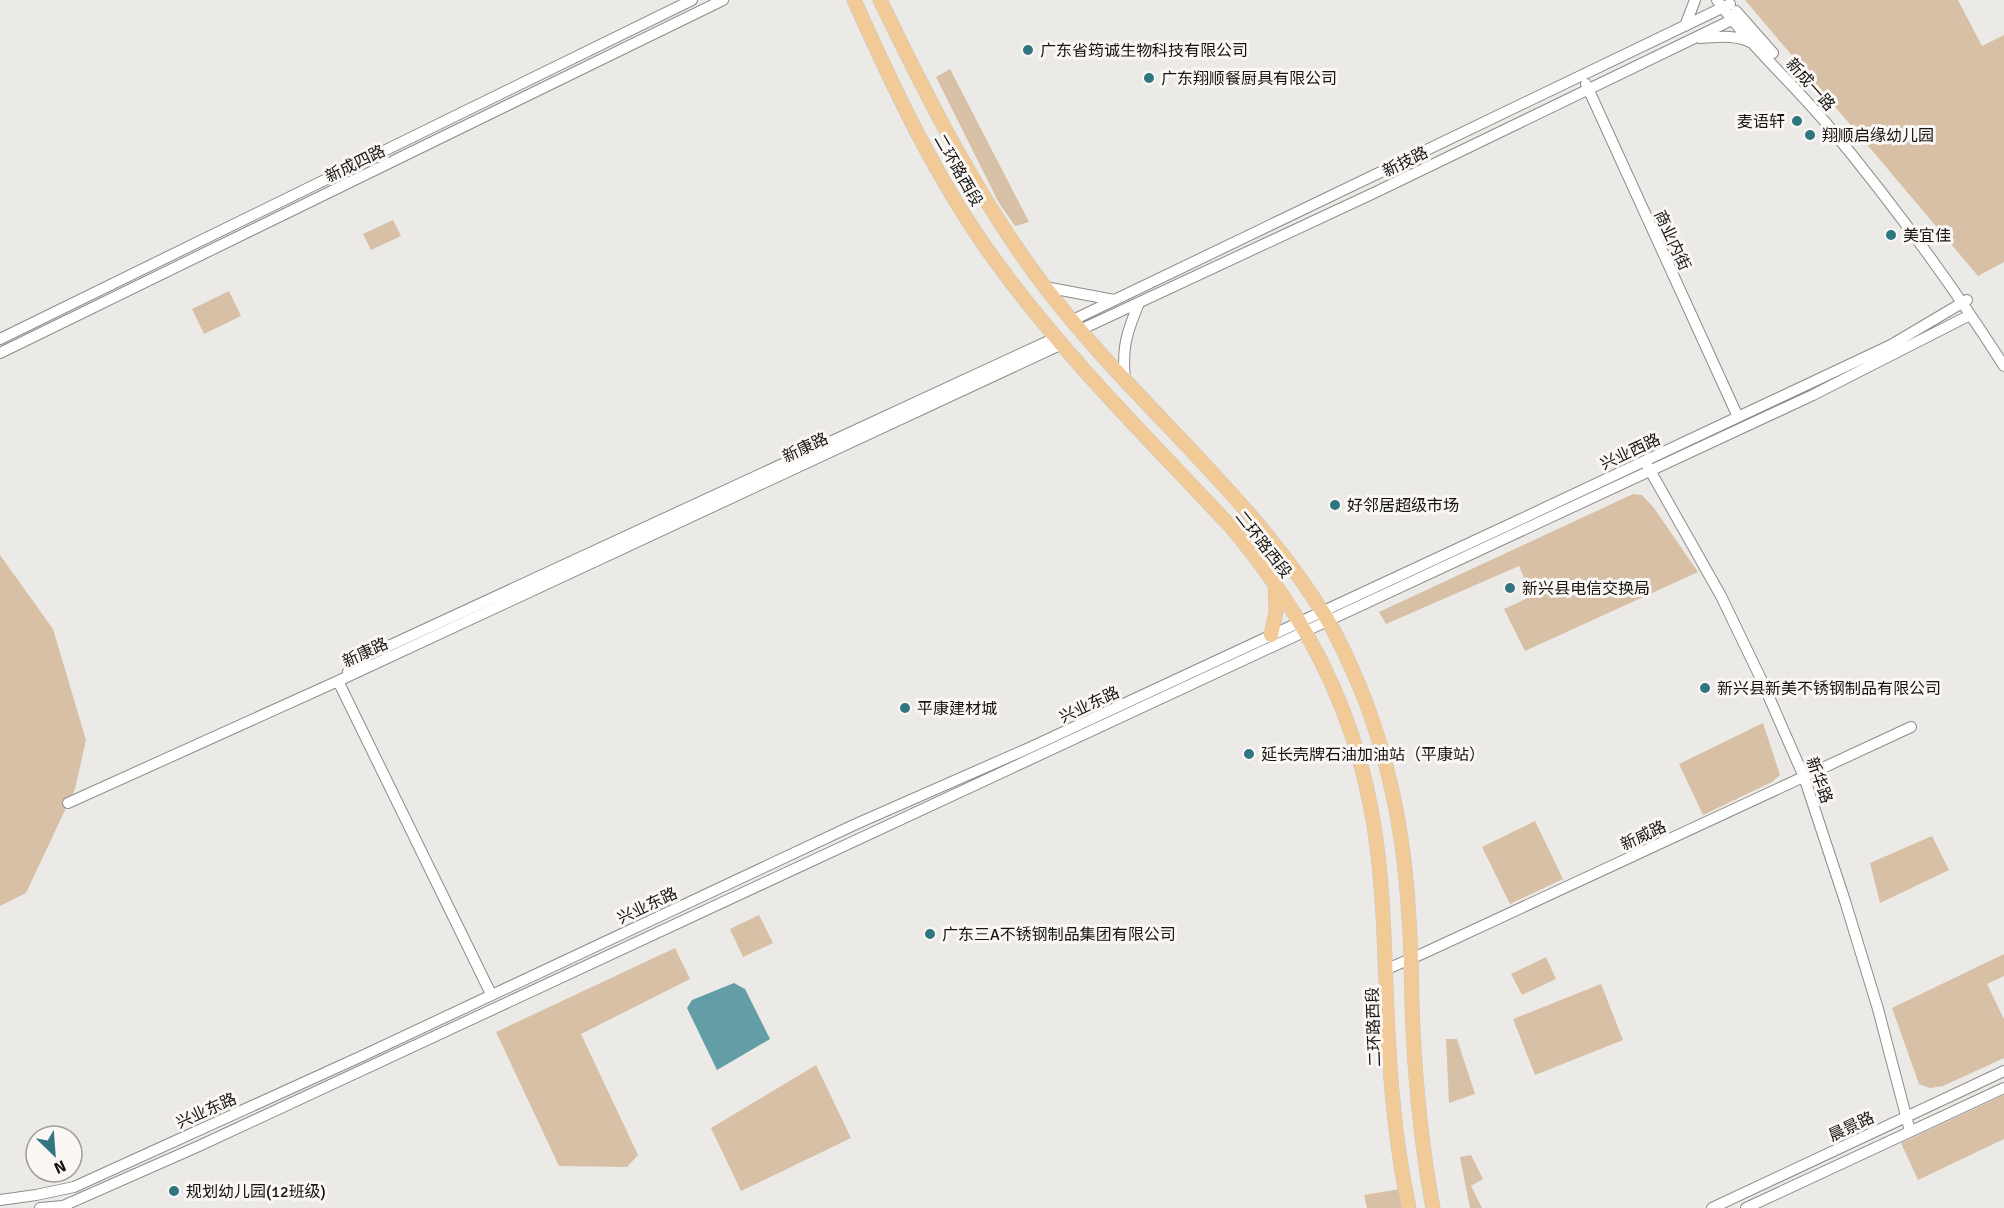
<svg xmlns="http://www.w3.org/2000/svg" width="2004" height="1208" font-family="Signika,'Noto Sans SC',sans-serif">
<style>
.green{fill:#d7c0a5}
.water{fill:#639ea7}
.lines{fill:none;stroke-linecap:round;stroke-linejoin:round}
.minor-casing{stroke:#8e8c89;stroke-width:12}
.major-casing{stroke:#c7c7c7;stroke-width:15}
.minor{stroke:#fff;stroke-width:10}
.major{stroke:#f2ca97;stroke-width:14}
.poi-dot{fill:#2f7680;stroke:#faf7f4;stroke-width:2}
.labels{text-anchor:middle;stroke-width:6;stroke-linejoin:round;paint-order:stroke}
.poi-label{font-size:16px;fill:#151514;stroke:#faf7f4;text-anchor:start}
.street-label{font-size:16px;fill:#151514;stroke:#faf7f4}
</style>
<rect width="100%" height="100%" fill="#eceae7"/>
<path class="green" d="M1745 0H1958L1982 46 2004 35V262L1978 276Z
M950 69 1029 222 1015 226 999 203 936 77Z
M393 220 401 236 371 250 363 234Z
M229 291 241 316 204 334 192 309Z
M1633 494 1642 495 1654 508 1698 572 1525 651 1504 609 1532 596 1519 566 1386 624 1379 612Z
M0 555 53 629 86 740 75 789 26 893 0 906Z
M1763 723 1780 775 1772 782 1703 815 1679 764Z
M1535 821 1563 879 1510 904 1482 847Z
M1932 836 1949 870 1880 903 1870 863Z
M759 915 773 943 743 957 730 929Z
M675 948 690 979 581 1034 638 1155 627 1167 559 1166 496 1032Z
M2004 954V976L1987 984 2004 1019V1058L1943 1086 1930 1088 1919 1084 1892 1008Z
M1546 957 1556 979 1522 995 1511 974Z
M1601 984 1623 1040 1535 1075 1513 1019Z
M1446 1039H1457L1475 1094 1449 1103Z
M816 1065 851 1138 741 1191 711 1128Z
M2004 1095V1139L1918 1180 1901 1143Z
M1471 1155 1483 1179 1471 1186 1482 1208H1470L1460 1157Z
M1400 1189 1404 1208H1367L1364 1195Z"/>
<path class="water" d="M734 983 745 989 770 1039 717 1070 687 1008 692 1000Z"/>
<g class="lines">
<defs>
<path id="minor" d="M1717 0C1748 43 1791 82 1826 123 1889 199 1951 283 2004 366
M1736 11 1773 53
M1685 26 1695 0
M1700 38C1716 37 1737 34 1752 43
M1586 84 1738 417
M1045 287 1114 300
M1073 320 1730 4
M1080 330 1376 192 1740 16
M0 339 692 0
M0 353 723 0
M1125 382C1122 347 1126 334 1139 303
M1647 465 1721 596 1761 679 1804 777 1845 901 1878 1009 1910 1131
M348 672 367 656 1055 338
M338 681 1060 345
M68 803 338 681 491 994
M1387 969 1424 953 1911 727
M0 1200 36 1195 74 1187 362 1056 856 824 1029 748 1517 521 1891 345 1967 300
M40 1208 63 1206 199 1146 1813 395 1970 315
M1712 1208 2004 1071
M1746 1208 2004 1088"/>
<path id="major" d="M854 0C894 89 936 179 994 259 1064 356 1150 440 1231 527 1303 613 1352 703 1372 814 1386 892 1384 971 1389 1050 1392 1103 1398 1156 1409 1208
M880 0C928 99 978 199 1045 287 1131 400 1246 490 1322 611 1337 634 1348 660 1359 685 1390 760 1405 839 1409 920 1412 956 1411 993 1413 1030 1416 1090 1422 1149 1433 1208
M1271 635 1276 612 1275 585"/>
</defs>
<use href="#minor" class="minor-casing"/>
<use href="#major" class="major-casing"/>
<use href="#minor" class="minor"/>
<use href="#major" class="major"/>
</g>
<g class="poi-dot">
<circle cx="1028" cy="50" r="6"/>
<circle cx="1149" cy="78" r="6"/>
<circle cx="1797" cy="121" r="6"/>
<circle cx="1810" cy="135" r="6"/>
<circle cx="1891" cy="235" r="6"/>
<circle cx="1335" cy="505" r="6"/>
<circle cx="1510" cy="588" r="6"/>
<circle cx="1705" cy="688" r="6"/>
<circle cx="905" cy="708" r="6"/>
<circle cx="1249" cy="754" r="6"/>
<circle cx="930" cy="934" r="6"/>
<circle cx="174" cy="1191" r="6"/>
</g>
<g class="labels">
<g class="poi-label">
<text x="1040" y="56">广东省筠诚生物科技有限公司</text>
<text x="1161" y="84">广东翔顺餐厨具有限公司</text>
<text x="1785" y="127" text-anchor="end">麦语轩</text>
<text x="1822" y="141">翔顺启缘幼儿园</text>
<text x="1903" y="241">美宜佳</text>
<text x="1347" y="511">好邻居超级市场</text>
<text x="1522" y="594">新兴县电信交换局</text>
<text x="1717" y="694">新兴县新美不锈钢制品有限公司</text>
<text x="917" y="714">平康建材城</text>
<text x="1261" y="760">延长壳牌石油加油站（平康站）</text>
<text x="942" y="940">广东三A不锈钢制品集团有限公司</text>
<text x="186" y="1197">规划幼儿园(12班级)</text>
</g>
<g class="street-label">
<text transform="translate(1811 84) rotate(48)" y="6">新成一路</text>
<text transform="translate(1405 161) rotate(-26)" y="6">新技路</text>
<text transform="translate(355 163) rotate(-26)" y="6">新成四路</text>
<text transform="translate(959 170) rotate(60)" y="6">二环路西段</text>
<text transform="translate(1673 240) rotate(65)" y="6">商业内街</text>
<text transform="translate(805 447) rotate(-25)" y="6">新康路</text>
<text transform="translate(1630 451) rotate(-25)" y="6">兴业西路</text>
<text transform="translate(1264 544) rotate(52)" y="6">二环路西段</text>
<text transform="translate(365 652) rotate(-25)" y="6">新康路</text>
<text transform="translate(1089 704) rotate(-25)" y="6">兴业东路</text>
<text transform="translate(1820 780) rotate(70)" y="6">新华路</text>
<text transform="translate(1643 835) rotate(-25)" y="6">新威路</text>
<text transform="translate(647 905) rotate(-25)" y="6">兴业东路</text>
<text transform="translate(1373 1027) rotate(-92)" y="6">二环路西段</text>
<text transform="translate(206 1110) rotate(-24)" y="6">兴业东路</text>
<text transform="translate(1851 1126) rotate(-25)" y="6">晨景路</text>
</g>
</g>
<g transform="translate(54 1154) rotate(155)"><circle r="28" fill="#faf7f4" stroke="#9e9d9a" stroke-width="1.5"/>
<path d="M0-4.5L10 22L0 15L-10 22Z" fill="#2f7680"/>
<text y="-9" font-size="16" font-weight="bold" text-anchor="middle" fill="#151514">N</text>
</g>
</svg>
